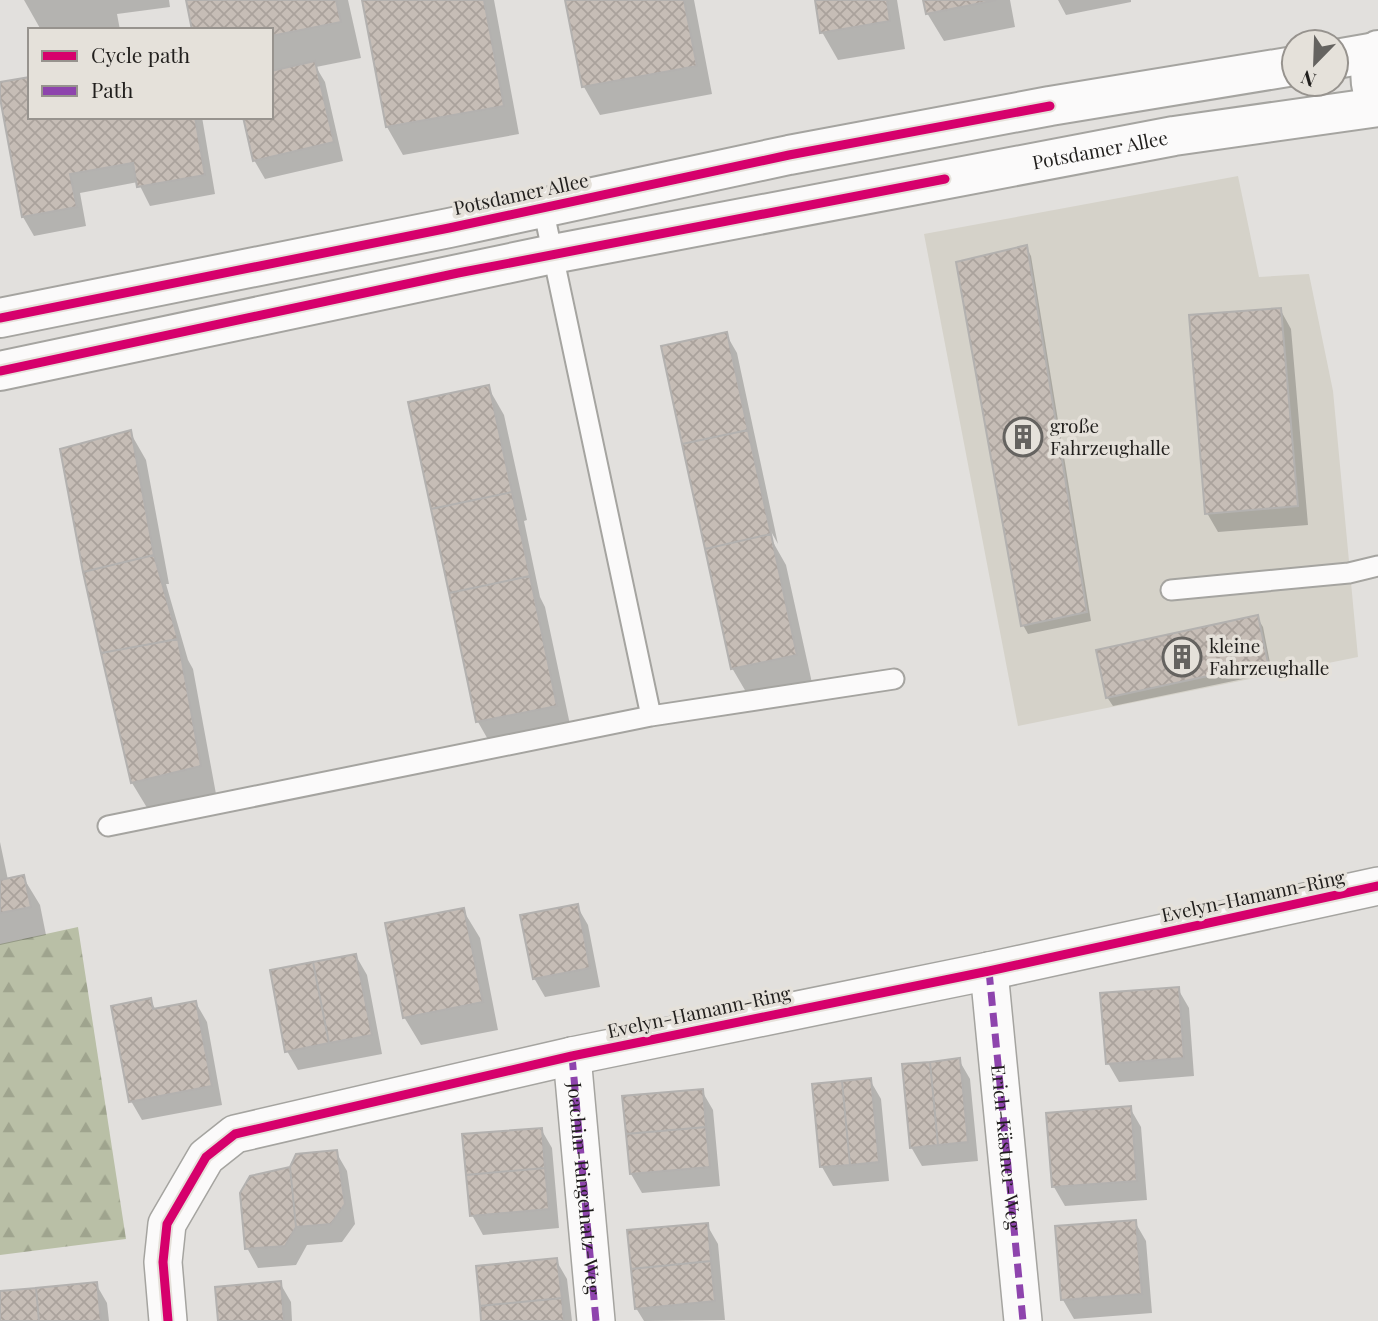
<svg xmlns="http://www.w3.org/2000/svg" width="1378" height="1321" font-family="'Playfair Display',serif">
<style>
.built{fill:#d5d2c9}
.forest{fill:url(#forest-firs)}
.shadow{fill:#0003}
.building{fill:url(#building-cross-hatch);stroke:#b3b1af;stroke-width:2}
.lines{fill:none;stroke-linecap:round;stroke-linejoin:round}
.lane-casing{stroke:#a5a4a0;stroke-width:23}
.street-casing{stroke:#a5a4a0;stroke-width:40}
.secondary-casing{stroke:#a5a4a0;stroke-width:42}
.lane{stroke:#fbfafa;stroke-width:19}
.street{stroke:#fbfafa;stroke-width:37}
.secondary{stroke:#fbfafa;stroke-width:38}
.quiet{stroke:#8e44ad;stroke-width:7;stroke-dasharray:14 7;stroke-linecap:butt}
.cycleway-casing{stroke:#e5e1da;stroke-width:13}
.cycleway{stroke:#d6006c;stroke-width:9}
.labels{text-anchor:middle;stroke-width:7;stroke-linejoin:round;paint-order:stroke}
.street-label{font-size:19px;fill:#211f1d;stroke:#e5e1da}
.poi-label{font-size:19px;fill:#211f1d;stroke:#e5e1da;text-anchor:start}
</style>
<defs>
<pattern id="forest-firs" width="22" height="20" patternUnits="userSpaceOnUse" patternTransform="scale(1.75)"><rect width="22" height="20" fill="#b9bfa6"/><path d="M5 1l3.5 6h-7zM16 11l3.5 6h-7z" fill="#9fa48e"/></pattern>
<pattern id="building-cross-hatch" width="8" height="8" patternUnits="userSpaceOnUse" patternTransform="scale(1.75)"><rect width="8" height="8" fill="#c6bdb6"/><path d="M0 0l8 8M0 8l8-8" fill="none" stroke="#aaa29c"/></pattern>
</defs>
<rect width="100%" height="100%" fill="#e2e0dd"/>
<path class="built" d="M1238 176 1259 277 1309 274 1333 391 1358 657 1018 726 924 234Z"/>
<path class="forest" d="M78 927 126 1239 0 1255V944Z"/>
<path class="shadow" d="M24 0H169L170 7 117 14 120 30H41Z
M187 0H348L361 58 316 67 325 82 343 161 265 179 254 160 271 117V30Z
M364 0H494L519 134 403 155 387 127Z
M567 0H694L712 94 600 115 584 87Z
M817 0H897L905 49 838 60 822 32Z
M925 0H1010L1015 27 944 41 927 13Z
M1058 0H1131V2L1066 15Z
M0 84 30 117H202L215 194 150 206 138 182 80 193 86 226 34 236 23 217Z
M1026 247 1031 256 1091 621 1028 634 1023 625Z
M1280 309 1291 329 1308 525 1218 532 1207 513Z
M726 334 737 353 778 544 768 526 765 528 786 565 812 683 749 697 732 668Z
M488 387 504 415 527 520 524 521 540 597 545 607 572 734 494 750 478 722 410 403Z
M130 432 146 460 169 584H166L188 660 193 669 216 794 149 811 132 783Z
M1257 617 1263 627 1272 673 1113 706 1107 697Z
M0 842 8 880 23 877 40 905 46 935 0 945Z
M577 906 588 925 600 987 545 997 534 978Z
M463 910 480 938 498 1030 421 1045 404 1017Z
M356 956 367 975 382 1054 298 1070 287 1051Z
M1178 989 1189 1008 1194 1076 1119 1082 1108 1063Z
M150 1000 156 1010 196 1003 207 1022 222 1105 142 1120 131 1101Z
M959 1060 970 1079 978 1161 922 1166 911 1147Z
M870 1080 881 1099 889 1181 833 1186 822 1167Z
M702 1091 713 1110 720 1186 642 1193 631 1174 624 1098Z
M1130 1108 1141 1127 1147 1200 1065 1206 1054 1187Z
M541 1129 552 1148 559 1228 483 1235 472 1215Z
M336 1152 347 1171 355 1224 342 1242 307 1245 296 1265 258 1268 247 1248 291 1168Z
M1135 1222 1146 1241 1152 1313 1074 1319 1063 1300Z
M707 1225 718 1244 725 1320 644 1321 636 1308Z
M556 1260 567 1279 572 1321H483Z
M280 1283 291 1302 292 1321H220Z
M96 1284 107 1303 109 1321H0V1293Z"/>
<path class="building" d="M186 0H336L341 22 271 36V30H192Z
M362 0H484L504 106 386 127Z
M565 0H684L697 66 582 87Z
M815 0H887L890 21 820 33Z
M923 0H996L926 14Z
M315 61 334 142 253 161 243 117H271V71Z
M30 77V117H195L205 175 137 187 133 163 70 174 77 207 22 217 0 98V82Z
M1027 245 1087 612 1021 626 956 262Z
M1281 308 1298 506 1205 514 1189 315Z
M727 332 748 430 682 444 661 346Z
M489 385 512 492 431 509 408 402Z
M131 430 154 555 83 572 60 449Z
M748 430 771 534 705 549 682 444Z
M512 492 530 576 449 593 431 509Z
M771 534 797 655 731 669 705 549Z
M154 555 178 639 101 653 83 572Z
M530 576 557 706 476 722 449 593Z
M1258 615 1268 663 1106 698 1096 650Z
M178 639 201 766 131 783 101 653Z
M24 875 31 907 0 913V880Z
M578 904 590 968 533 979 520 915Z
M464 908 483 1002 403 1018 385 923Z
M356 954 372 1035 329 1043 313 962Z
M313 962 329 1043 285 1052 270 970Z
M1179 987 1184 1058 1106 1064 1100 993Z
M151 998 153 1009 196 1001 212 1086 129 1102 111 1006Z
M960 1058 968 1142 938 1145 930 1062Z
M930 1062 938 1145 910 1148 902 1064Z
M871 1078 879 1162 850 1165 842 1081Z
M842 1081 850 1165 820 1167 812 1084Z
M703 1089 706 1127 626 1134 622 1096Z
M1131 1106 1137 1181 1052 1187 1046 1113Z
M706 1127 710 1167 630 1174 626 1134Z
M542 1128 545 1168 466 1175 462 1134Z
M337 1150 345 1204 331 1224 296 1227 290 1167 296 1154Z
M290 1167 296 1227 285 1246 245 1249 240 1193 250 1176Z
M545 1168 549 1209 470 1216 466 1175Z
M1136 1220 1142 1294 1061 1300 1055 1226Z
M708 1223 711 1261 631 1269 627 1230Z
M557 1258 562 1298 480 1306 476 1266Z
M711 1261 715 1301 635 1309 631 1269Z
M281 1281 284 1321H218L215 1287Z
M97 1282 101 1321H39L36 1288Z
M36 1288 39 1321H0V1291Z
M562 1298 564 1321H481L480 1306Z"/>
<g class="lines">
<defs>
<path id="lane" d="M1171 590 1349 573 1378 566
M651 716 894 679
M108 826 651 716 543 208"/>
<g id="street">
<path id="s1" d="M989 971 1023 1321"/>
<path id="s2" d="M572 1056 596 1321"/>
<path d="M168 1321 163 1262 167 1224 206 1157 235 1134 572 1056 989 971 1378 886"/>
</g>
<g id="secondary">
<path d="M1378 50C1367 68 1369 87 1378 106"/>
<path d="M1336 59 1376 52"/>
<path d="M0 318 449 228 789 155 1050 106 1294 66"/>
<path id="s3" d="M0 371 553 254 1174 136 1378 107"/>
</g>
</defs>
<use href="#lane" class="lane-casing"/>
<use href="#street" class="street-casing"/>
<use href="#secondary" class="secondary-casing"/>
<use href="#lane" class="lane"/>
<use href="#street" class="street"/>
<use href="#secondary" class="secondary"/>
<path class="quiet" d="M989 971 1023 1321
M572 1056 596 1321"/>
<defs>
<path id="cycleway" d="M0 318 449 228 789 155 1050 106
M0 371 458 273 945 179
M168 1321 163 1262 167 1224 206 1157 235 1134 572 1056 989 971 1378 886"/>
</defs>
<use href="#cycleway" class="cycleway-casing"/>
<use href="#cycleway" class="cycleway"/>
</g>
<defs>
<symbol id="building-ring" viewBox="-11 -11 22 22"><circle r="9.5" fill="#e5e1da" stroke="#656360" stroke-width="1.5"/><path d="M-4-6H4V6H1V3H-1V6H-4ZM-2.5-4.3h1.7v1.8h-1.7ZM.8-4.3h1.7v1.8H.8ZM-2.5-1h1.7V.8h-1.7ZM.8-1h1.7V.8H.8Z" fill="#656360"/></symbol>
</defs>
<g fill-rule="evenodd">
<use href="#building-ring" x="1001" y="415" width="44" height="44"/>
<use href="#building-ring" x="1160" y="635" width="44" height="44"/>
</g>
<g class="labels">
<g class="street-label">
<text dy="7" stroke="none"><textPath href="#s3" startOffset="1122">Potsdamer Allee</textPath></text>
<text transform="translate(521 194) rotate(-12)" y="7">Potsdamer Allee</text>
<text transform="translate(1253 896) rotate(-12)" y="7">Evelyn-Hamann-Ring</text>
<text transform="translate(699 1012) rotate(-12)" y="7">Evelyn-Hamann-Ring</text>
<text dy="7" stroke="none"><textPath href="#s1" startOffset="177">Erich-Kästner-Weg</textPath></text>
<text dy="7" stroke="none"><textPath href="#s2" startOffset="133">Joachim-Ringelnatz-Weg</textPath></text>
</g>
<g class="poi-label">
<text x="1050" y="433">große<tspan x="1050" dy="22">Fahrzeughalle</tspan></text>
<text x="1209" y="653">kleine<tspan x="1209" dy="22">Fahrzeughalle</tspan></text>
</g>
</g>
<rect x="28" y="28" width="245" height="91" fill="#e5e1da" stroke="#97938e" stroke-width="2"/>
<rect x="42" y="51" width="35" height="10" fill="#d6006c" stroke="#97938e" stroke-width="2"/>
<text x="91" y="63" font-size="21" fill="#211f1d">Cycle path</text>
<rect x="42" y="86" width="35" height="10" fill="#8e44ad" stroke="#97938e" stroke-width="2"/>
<text x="91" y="98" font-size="21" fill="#211f1d">Path</text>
<g transform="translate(1315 63) rotate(203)"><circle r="33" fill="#e5e1da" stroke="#97938e" stroke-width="2"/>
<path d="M0-5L12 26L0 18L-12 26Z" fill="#656360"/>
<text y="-10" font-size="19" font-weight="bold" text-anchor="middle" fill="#211f1d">N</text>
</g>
</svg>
